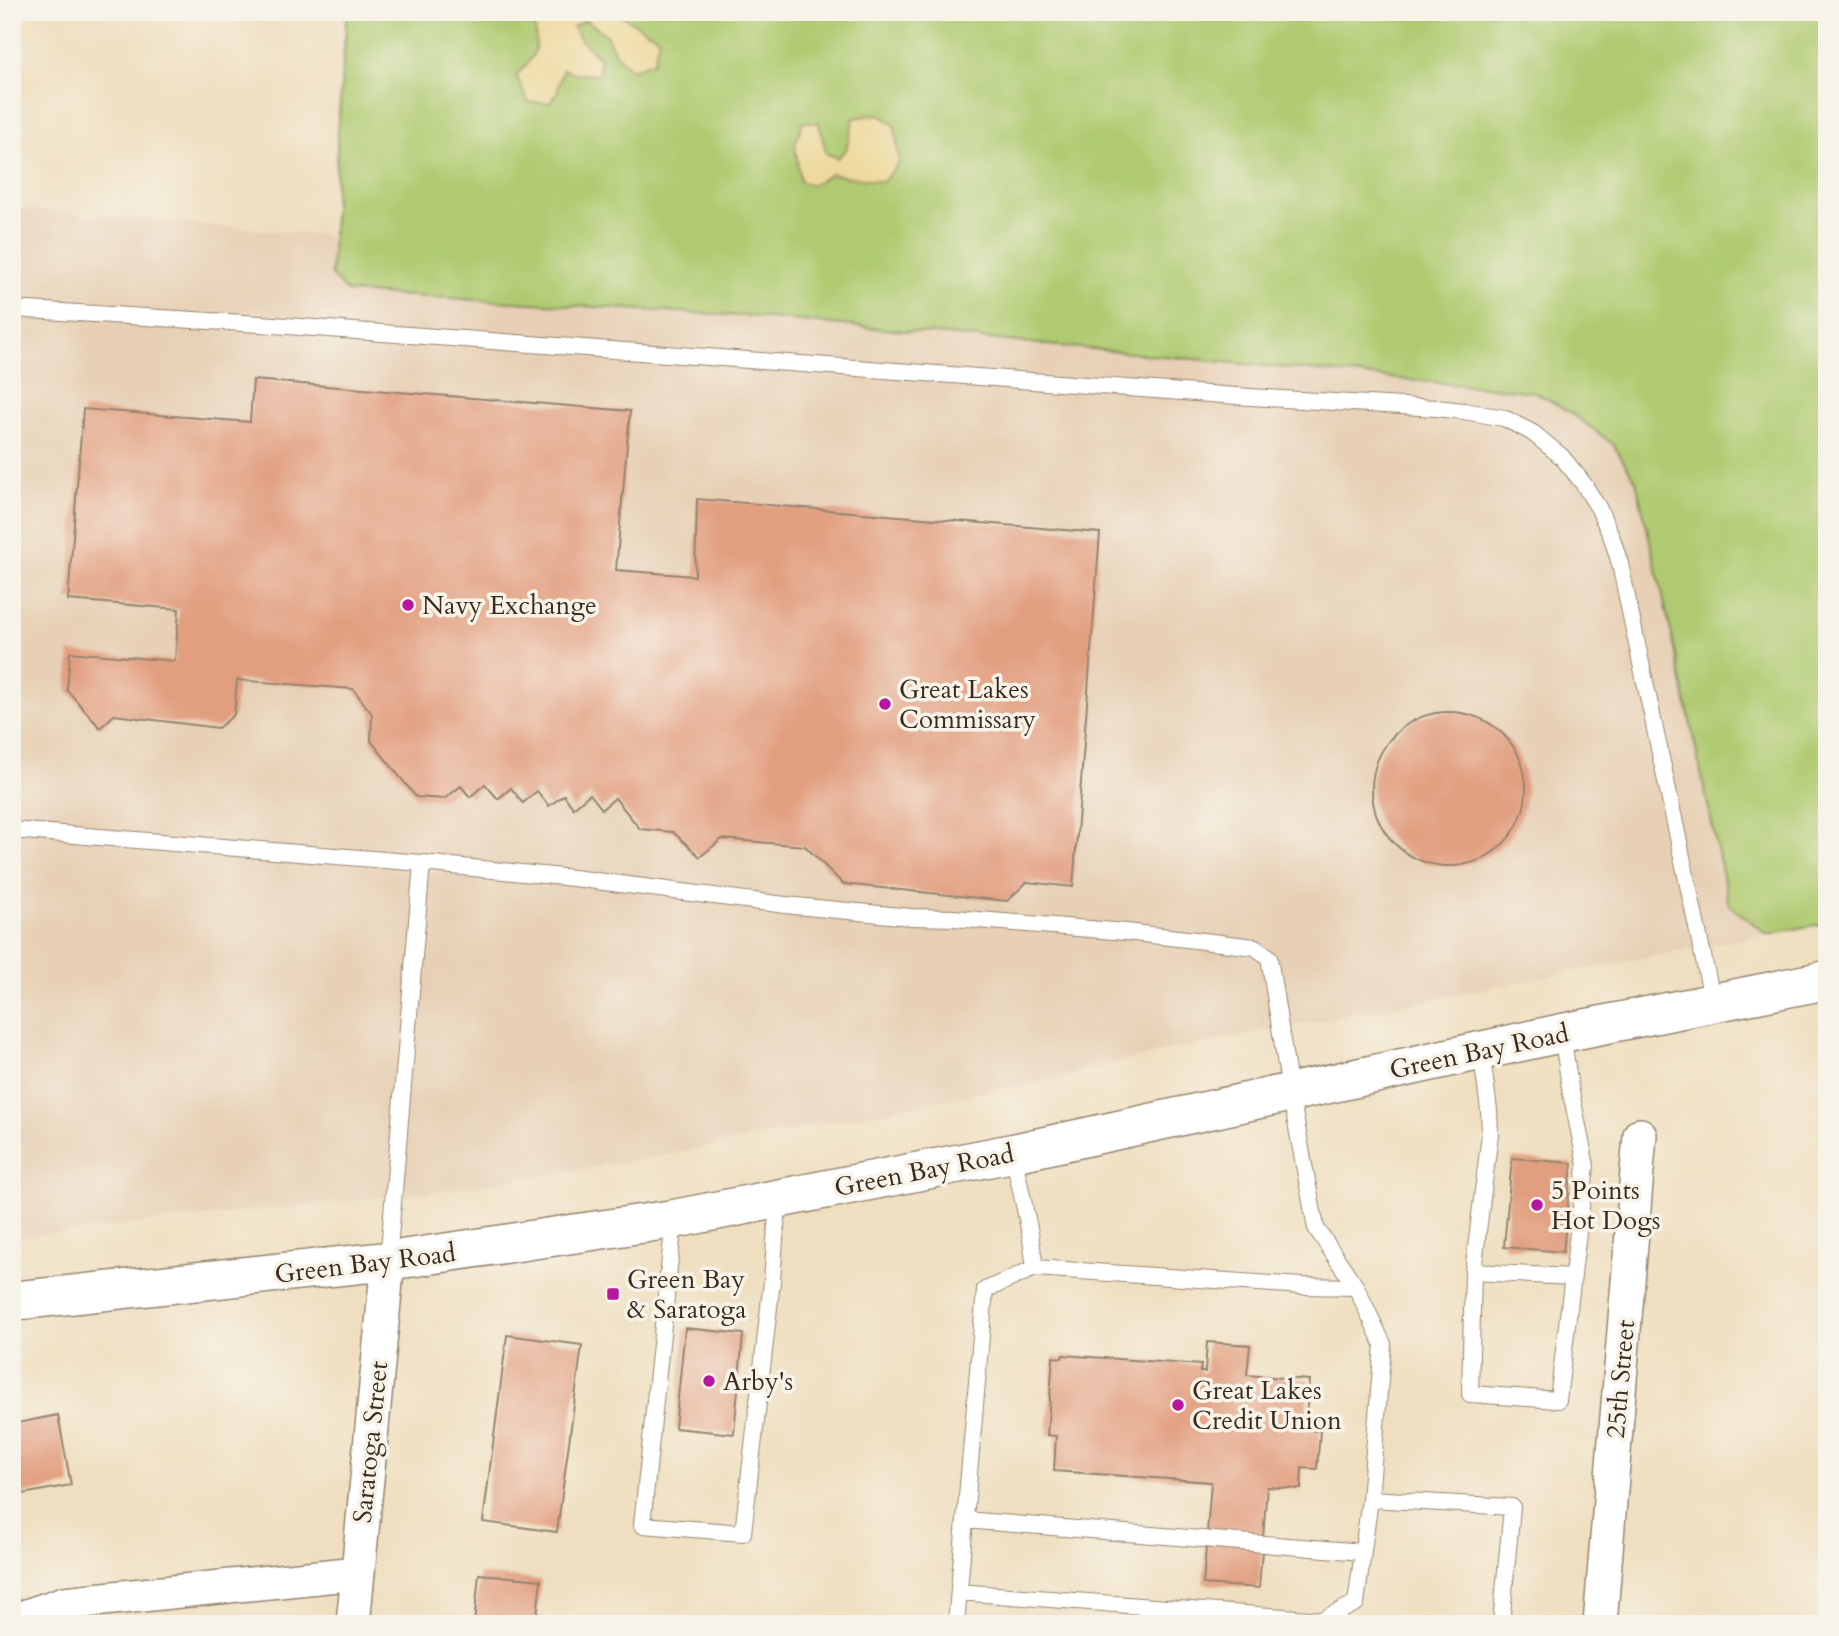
<svg xmlns="http://www.w3.org/2000/svg" width="1839" height="1636" font-family="Cardo,serif">
<style>
.built{fill:#e7d0b5}
.green{fill:#afca70;stroke:#757a47;stroke-width:2}
.sand{fill:#eeda9e;stroke:#94825e;stroke-width:2}
.building{fill:#e29f80}
.lines{fill:none;stroke-linecap:round;stroke-linejoin:round}
.service-casing{stroke:#95846f;stroke-width:18}
.minor-casing{stroke:#95846f;stroke-width:36}
.secondary-casing{stroke:#95846f;stroke-width:41}
.service{stroke:#fff;stroke-width:16}
.minor{stroke:#fff;stroke-width:33}
.secondary{stroke:#fff;stroke-width:38}
.poi-dot{fill:#b5179e;stroke:#f7f3e8;stroke-width:2.5}
.labels{text-anchor:middle;stroke-width:7;stroke-linejoin:round;paint-order:stroke}
.poi-label{font-size:26px;fill:#3b2a1e;stroke:#f7f3e8;text-anchor:start}
.street-label{font-size:26px;fill:#3b2a1e;stroke:#f7f3e8}
</style>
<rect width="100%" height="100%" fill="#f7f3e8"/>
<filter id="ink" filterUnits="userSpaceOnUse"><feTurbulence type="fractalNoise" baseFrequency=".0143" numOctaves="2"/><feDisplacementMap in="SourceGraphic" scale="14" xChannelSelector="R" yChannelSelector="G"/><feConvolveMatrix kernelMatrix="1 2 1 2 8 2 1 2 1" color-interpolation-filters="sRGB"/></filter>
<filter id="wash" filterUnits="userSpaceOnUse"><feTurbulence type="fractalNoise" baseFrequency=".00686" numOctaves="4" result="noise"/><feDisplacementMap in="SourceGraphic" scale="28" xChannelSelector="R" yChannelSelector="G"/><feGaussianBlur stdDeviation="1.57" result="paint"/><feColorMatrix in="noise" values="0 0 0 0 0 0 0 0 0 0 0 0 0 0 0 0 0 1.4 0 .05"/><feComposite in="paint" operator="in"/></filter>
<g filter="url(#wash)">
<rect width="100%" height="100%" fill="#efdfc0"/>
<path class="built" d="M12 208 334 236 331 275 347 292 759 317 1535 392 1570 412 1613 444 1636 481 1673 640 1729 905 1767 934 1175 1049 1040 1081 656 1157 453 1189 12 1238Z"/>
<path class="green" d="M347 12H1827V923L1767 934 1729 905 1673 640 1636 481 1613 444 1570 412 1535 392 759 317 347 292 331 275 338 128Z"/>
<path class="sand" d="M535 12H615L659 38 654 61 632 70 616 55 606 35 586 20 573 27 581 40 599 57V75L578 74 563 69 557 93 549 103 528 102 516 75C541 53 537 46 533 15Z
M879 114 895 126 899 163 883 182 831 174 812 185 800 181 795 145 803 122 819 123 826 153 837 158 846 150 854 118Z"/>
<g id="blocks">
<path class="building" d="M253 380 630 411 616 570 695 576 697 499 1100 533 1073 887 1027 882 1007 901 843 884 805 846 722 839 700 857 673 832 640 829 615 798 602 809 590 794 573 808 564 795 549 806 537 791 523 803 511 788 498 799 485 784 470 797 461 786 444 799 416 797 371 741 372 714 353 689 237 680 234 715 218 728 114 715 100 728 67 690 70 652 175 661 179 609 68 600 83 409 250 422Z
M1372 789a77 77 0 1 1 154 0a77 77 0 1 1-154 0Z
M1512 1158 1572 1163 1563 1252 1504 1247Z
M685 1328 743 1334 734 1434 675 1428Z
M507 1335 582 1345 557 1532 483 1522Z
M1207 1342 1250 1345 1247 1375 1309 1380 1305 1430 1320 1431 1317 1469 1302 1468 1301 1489 1267 1487 1259 1588 1203 1584 1211 1482 1054 1471 1056 1436 1047 1435 1053 1357 1062 1358 1063 1355 1201 1365 1200 1372H1205Z
M58 1415 71 1485 12 1496V1424Z
M479 1574 541 1580 536 1624H474Z"/>
</g>
</g>
<g filter="url(#ink)">
<use href="#blocks" fill-opacity="0" stroke="#95846f" stroke-width="2"/>
<g class="lines">
<defs>
<path id="service" d="M12 309 260 324 1250 397 1436 408 1464 411 1504 418 1533 433 1562 457 1583 483 1599 509 1612 538 1620 564 1713 1003
M12 830 422 863 573 878 785 905 911 917 954 918 1126 932 1255 947 1269 957 1290 1091 1316 1228 1356 1287 1383 1344 1370 1499 1512 1507 1501 1624
M1481 1050 1489 1110 1490 1134 1473 1272 1470 1394 1558 1400 1586 1166 1570 1087 1562 1033
M674 1220 642 1525 743 1533 772 1281 778 1200
M388 1261 422 863
M1035 1268 1302 1286 1356 1287
M1473 1272 1573 1277
M965 1520 1363 1552
M959 1592 1322 1620 1356 1603 1370 1499
M956 1624 985 1290 1035 1268 1030 1233 1013 1153"/>
<path id="minor" d="M12 1621 64 1603 357 1573
M353 1624 388 1261
M1600 1624 1640 1135"/>
<path id="secondary" d="M12 1301 388 1261 674 1219 1013 1153 1562 1033 1827 980"/>
</defs>
<use href="#service" class="service-casing"/>
<use href="#minor" class="minor-casing"/>
<use href="#secondary" class="secondary-casing"/>
<use href="#service" class="service"/>
<use href="#minor" class="minor"/>
<use href="#secondary" class="secondary"/>
</g>
</g>
<g class="poi-dot">
<circle cx="408" cy="605" r="7"/>
<circle cx="885" cy="704" r="7"/>
<circle cx="1537" cy="1205" r="7"/>
<rect x="606" y="1287" width="14" height="14" rx="3.5"/>
<circle cx="709" cy="1381" r="7"/>
<circle cx="1178" cy="1405" r="7"/>
</g>
<g class="labels">
<g class="poi-label">
<text x="422" y="614">Navy Exchange</text>
<text x="899" y="698">Great Lakes<tspan x="899" dy="30">Commissary</tspan></text>
<text x="1551" y="1199">5 Points<tspan x="1551" dy="30">Hot Dogs</tspan></text>
<text x="627" y="1288">Green Bay<tspan x="627" dy="30">&amp; Saratoga</tspan></text>
<text x="723" y="1390">Arby's</text>
<text x="1192" y="1399">Great Lakes<tspan x="1192" dy="30">Credit Union</tspan></text>
</g>
<g class="street-label">
<text transform="translate(1479 1051) rotate(-12)" y="9">Green Bay Road</text>
<text transform="translate(924 1170) rotate(-11)" y="9">Green Bay Road</text>
<text transform="translate(365 1263) rotate(-7)" y="9">Green Bay Road</text>
<text transform="translate(1620 1379) rotate(-85)" y="9">25th Street</text>
<text transform="translate(370 1442) rotate(-84)" y="9">Saratoga Street</text>
</g>
</g>
<rect width="1839" height="1636" fill="none" stroke="#f7f3e8" stroke-width="42"/>
</svg>
